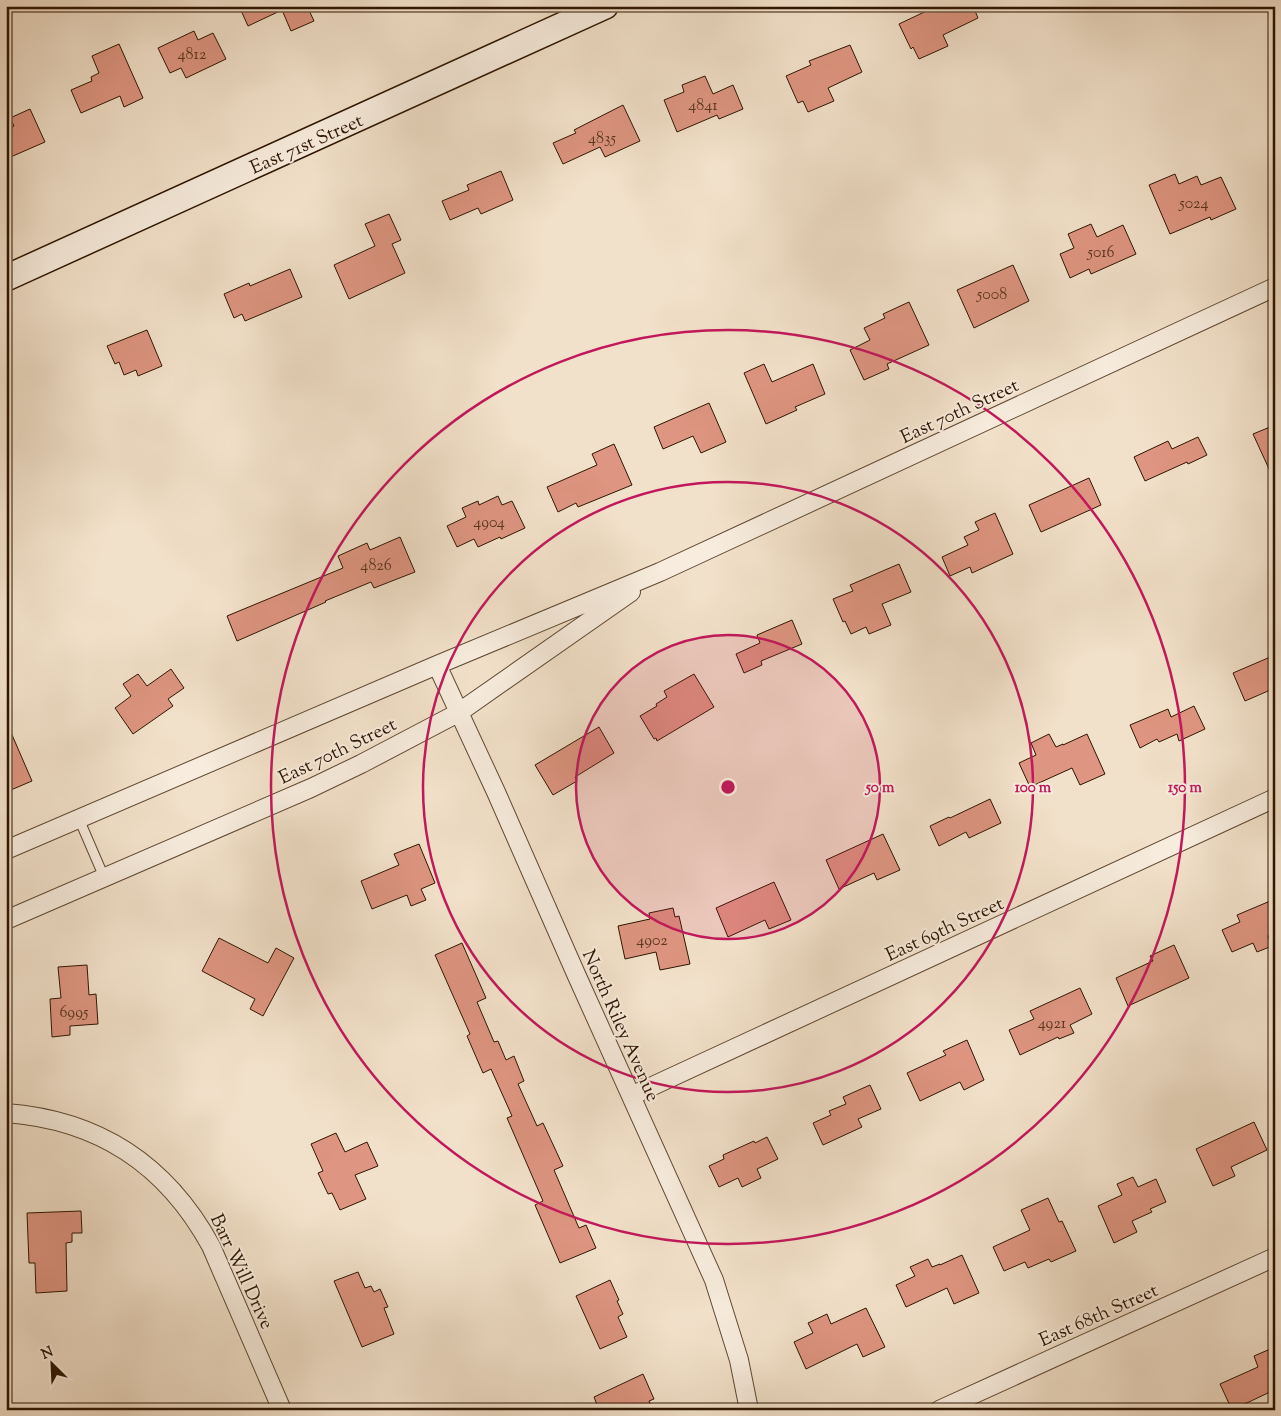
<svg xmlns="http://www.w3.org/2000/svg" width="1281" height="1416" font-family="'Sorts Mill Goudy',serif">
<style>
.building{fill:#de9581;stroke:#2e1500}
.lines{fill:none;stroke-linecap:round;stroke-linejoin:round}
.service-casing{stroke:#5f4832;stroke-width:11}
.minor-casing{stroke:#5f4832;stroke-width:20}
.secondary-casing{stroke:#2e1500;stroke-width:28}
.service{stroke:#f7ecdd;stroke-width:9}
.minor{stroke:#f7ecdd;stroke-width:18}
.secondary{stroke:#f7ecdd;stroke-width:25}
.ring{fill:none;stroke:#c2185b;stroke-width:2.5}
.labels{text-anchor:middle;stroke-width:4;stroke-linejoin:round;paint-order:stroke}
.number-label{font-size:16px;fill:#5a3520}
.street-label{font-size:19px;fill:#2e1500;stroke:#f7ecdd}
.centre{fill:#c2185b;stroke:#f7ecdd;stroke-width:2.5}
.ring-label{font-size:15px;text-anchor:middle;font-weight:bold;fill:#c2185b;stroke:#f7ecdd;stroke-width:4;stroke-linejoin:round;paint-order:stroke}
</style>
<rect width="100%" height="100%" fill="#f2e1ca"/>
<filter id="stains"><feTurbulence type="fractalNoise" baseFrequency=".004" numOctaves="4"/><feColorMatrix values="0 0 0 0 .2 0 0 0 0 .09 0 0 0 0 .02 0 0 0 .5 -.17"/></filter>
<radialGradient id="worn" r=".72"><stop offset=".6" stop-color="#630" stop-opacity="0"/><stop offset="1" stop-color="#630" stop-opacity=".3"/></radialGradient>
<path class="building" d="M239 6H307L314 21 291 31 282 10 248 26Z
M937 6H973L978 18 943 35 948 46 919 59 913 47 911 49 899 24Z
M194 31 198 40 213 33 226 59 186 78 181 68 170 73 158 48Z
M119 44 143 98 124 107 120 96 81 113 71 90 92 81 91 77 99 73 92 56Z
M850 45 862 72 828 88 834 101 808 112 803 101 798 103 786 76 811 65 809 61Z
M705 76 713 94 733 85 743 109 719 119 717 115 677 132 664 100 684 92 682 85Z
M623 105 640 141 605 157 600 147 563 164 553 143 576 133 574 130Z
M30 109 45 142 6 159V130L14 126 10 118Z
M501 171 513 200 481 214 478 208 450 220 442 201 469 190 467 185Z
M1175 174 1179 184 1197 176 1201 185 1221 177 1236 209 1211 220 1210 217 1170 234 1149 185Z
M389 214 401 240 392 244 405 273 349 299 334 265 375 246 365 224Z
M1091 224 1097 237 1123 225 1136 254 1091 274 1089 269 1070 278 1060 254 1074 248 1068 234Z
M1013 265 1029 301 974 328 957 290Z
M290 269 302 297 245 321 242 314 234 318 224 294 249 283 250 286Z
M909 302 929 345 887 364 889 369 864 380 850 350 870 340 864 328 885 318 883 314Z
M147 330 162 366 138 376 136 370 124 375 119 362 115 364 107 346Z
M764 364 772 382 813 364 825 394 795 407 797 410 766 424 744 373Z
M709 403 726 442 701 453 693 436 663 449 654 427Z
M1275 425V482L1253 434Z
M1198 437 1207 455 1188 464 1187 462 1145 481 1134 457 1168 441 1172 449Z
M614 444 632 485 578 507 576 503 558 512 547 487 597 465 592 454Z
M1089 478 1101 505 1041 532 1029 505Z
M498 496 502 505 512 501 525 528 501 539 500 537 478 547 474 539 457 547 447 526 466 517 462 508 478 501 479 505Z
M995 513 1013 554 972 573 970 567 950 576 942 557 968 545 964 537 979 530 975 522Z
M400 537 415 572 374 588 371 582 325 601 326 602 237 641 227 616 343 568 338 556 367 543 370 550Z
M899 564 911 592 882 604 891 625 869 634 866 627 851 634 845 621 843 622 833 599 853 591 850 585Z
M792 620 802 644 761 661 762 665 744 673 736 654 760 643 757 635Z
M1275 655V688L1245 701 1233 673Z
M171 669 184 688 168 699 173 706 133 734 115 708 131 696 123 684 138 674 147 686Z
M694 674 714 707 657 741 656 738 654 739 640 716 657 706 656 704 667 697 664 691Z
M1194 706 1205 729 1179 741 1177 734 1159 742 1157 739 1140 748 1130 725 1168 709 1171 717Z
M6 721 32 781 6 792Z
M599 727 614 753 575 777 577 781 553 795 535 765Z
M1049 734 1056 747 1063 744V745L1087 734 1105 774 1080 785 1072 768 1030 787 1019 763 1036 755 1031 743Z
M990 799 1001 823 969 838 966 832 939 846 930 826 949 817 950 818Z
M883 834 900 870 877 880 874 873 839 889 826 860Z
M419 844 435 883 421 889 426 900 411 906 407 895 372 909 361 881 399 865 394 854Z
M774 882 791 920 769 929 765 920 728 937 716 908Z
M1275 899V933L1268 936 1272 946 1257 952 1253 943 1232 952 1222 930 1240 922 1237 915Z
M673 908 675 917 679 916 690 964 660 970 656 952 625 959 618 926 650 919 649 913Z
M219 938 268 963 276 948 294 958 263 1016 250 1009 255 999 202 971Z
M462 943 486 998 477 1002 494 1042 498 1041 506 1060 514 1056 524 1081 518 1084 537 1126 543 1123 563 1166 554 1170 579 1228 586 1225 596 1248 560 1263 535 1205 543 1201 507 1118 512 1116 491 1069 483 1073 467 1036 470 1034 435 955Z
M1174 945 1189 978 1128 1006 1116 978 1153 961 1150 956Z
M87 965 89 995 96 994 98 1024 70 1026V1035L52 1037 50 999 61 998 58 967Z
M1080 988 1092 1014 1070 1025 1074 1033 1059 1039 1058 1037 1020 1055 1009 1030 1034 1019 1030 1011Z
M967 1040 984 1080 964 1090 960 1082 920 1101 907 1073 946 1055 943 1051Z
M870 1085 881 1109 858 1119 862 1127 823 1145 813 1123 831 1115 829 1111 846 1104 843 1097Z
M1254 1122 1267 1150 1231 1167 1235 1176 1213 1186 1196 1149Z
M336 1133 345 1152 367 1142 378 1166 355 1175 366 1199 340 1210 332 1193 328 1194 318 1173 323 1171 311 1144Z
M767 1137 778 1159 757 1169 761 1178 742 1187 738 1178 719 1187 709 1166 724 1159 723 1155 754 1141 755 1143Z
M1133 1177 1138 1187 1156 1179 1166 1202 1150 1209 1152 1212 1132 1221 1137 1232 1114 1243 1098 1206 1122 1195 1117 1184Z
M1048 1198 1059 1222 1062 1221 1076 1251 1051 1262 1049 1259 1028 1268 1025 1262 1004 1271 993 1247 1030 1230 1021 1210Z
M81 1211 82 1233H72V1242L66 1243 67 1291 36 1293 35 1263H29L27 1213Z
M962 1255 979 1293 954 1304 947 1288 906 1307 896 1285 915 1276 910 1267 928 1259 932 1267 940 1264V1265Z
M358 1272 365 1288 371 1286 374 1292 380 1289 388 1307 384 1308 394 1334 362 1347 334 1281Z
M610 1280 619 1300 617 1301 623 1314 618 1317 627 1337 600 1349 576 1296Z
M866 1308 885 1347 863 1357 857 1344 806 1369 794 1342 813 1333 808 1323 827 1314 831 1324Z
M1275 1347V1404L1270 1392 1232 1410 1220 1384 1258 1367 1254 1356Z
M643 1374 654 1399 649 1401 653 1410H599L594 1397Z"/>
<g class="lines">
<defs>
<path id="service" d="M79 819 104 877"/>
<path id="minor" d="M437 665 496 792 576 974 714 1280 739 1360 749 1410
M6 850 437 665 660 572 1275 287
M6 920 311 788 361 764 458 713 631 592
M631 1096 1275 798
M6 1113C99 1120 166 1164 211 1246L282 1410
M939 1410 1275 1257"/>
<path id="secondary" d="M6 278 605 6"/>
</defs>
<use href="#service" class="service-casing"/>
<use href="#minor" class="minor-casing"/>
<use href="#secondary" class="secondary-casing"/>
<use href="#service" class="service"/>
<use href="#minor" class="minor"/>
<use href="#secondary" class="secondary"/>
</g>
<circle cx="728" cy="787" r="152" fill="#c2185b" fill-opacity=".12"/>
<g class="ring">
<circle cx="728" cy="787" r="152"/>
<circle cx="728" cy="787" r="305"/>
<circle cx="728" cy="787" r="457"/>
</g>
<g class="labels">
<g class="number-label">
<text x="192" y="59">4812</text>
<text x="703" y="110">4841</text>
<text x="602" y="143">4835</text>
<text x="1194" y="208">5024</text>
<text x="1101" y="257">5016</text>
<text x="992" y="299">5008</text>
<text x="489" y="527">4904</text>
<text x="376" y="570">4826</text>
<text x="652" y="945">4902</text>
<text x="74" y="1017">6995</text>
<text x="1052" y="1028">4921</text>
</g>
<g class="street-label">
<text transform="translate(306 143) rotate(-24)" y="7">East 71st Street</text>
<text transform="translate(959 410) rotate(-25)" y="7">East 70th Street</text>
<text transform="translate(337 750) rotate(-26)" y="7">East 70th Street</text>
<text transform="translate(944 928) rotate(-25)" y="7">East 69th Street</text>
<text transform="translate(622 1025) rotate(66)" y="7">North Riley Avenue</text>
<text transform="translate(243 1271) rotate(65)" y="7">Barr Will Drive</text>
<text transform="translate(1098 1314) rotate(-24)" y="7">East 68th Street</text>
</g>
</g>
<circle cx="728" cy="787" r="8" class="centre"/>
<g class="ring-label">
<text x="880" y="792">50 m</text>
<text x="1033" y="792">100 m</text>
<text x="1185" y="792">150 m</text>
</g>
<rect width="1281" height="1416" fill="none" stroke="#f2e1ca" stroke-width="25"/>
<rect x="8" y="8" width="1266" height="1401" fill="none" stroke="#2e1500" stroke-width="2.5"/>
<rect x="12" y="12" width="1256" height="1391" fill="none" stroke="#2e1500"/>
<g transform="translate(52 1364) rotate(336)" stroke="#f7ecdd" stroke-width="4" paint-order="stroke">
<path d="M0-4L9 19L0 12L-9 19Z" fill="#2e1500"/>
<text y="-8" font-size="14" font-weight="bold" text-anchor="middle" fill="#2e1500">N</text>
</g>
<rect width="100%" height="100%" filter="url(#stains)"/>
<rect width="100%" height="100%" fill="url(#worn)"/>
</svg>
